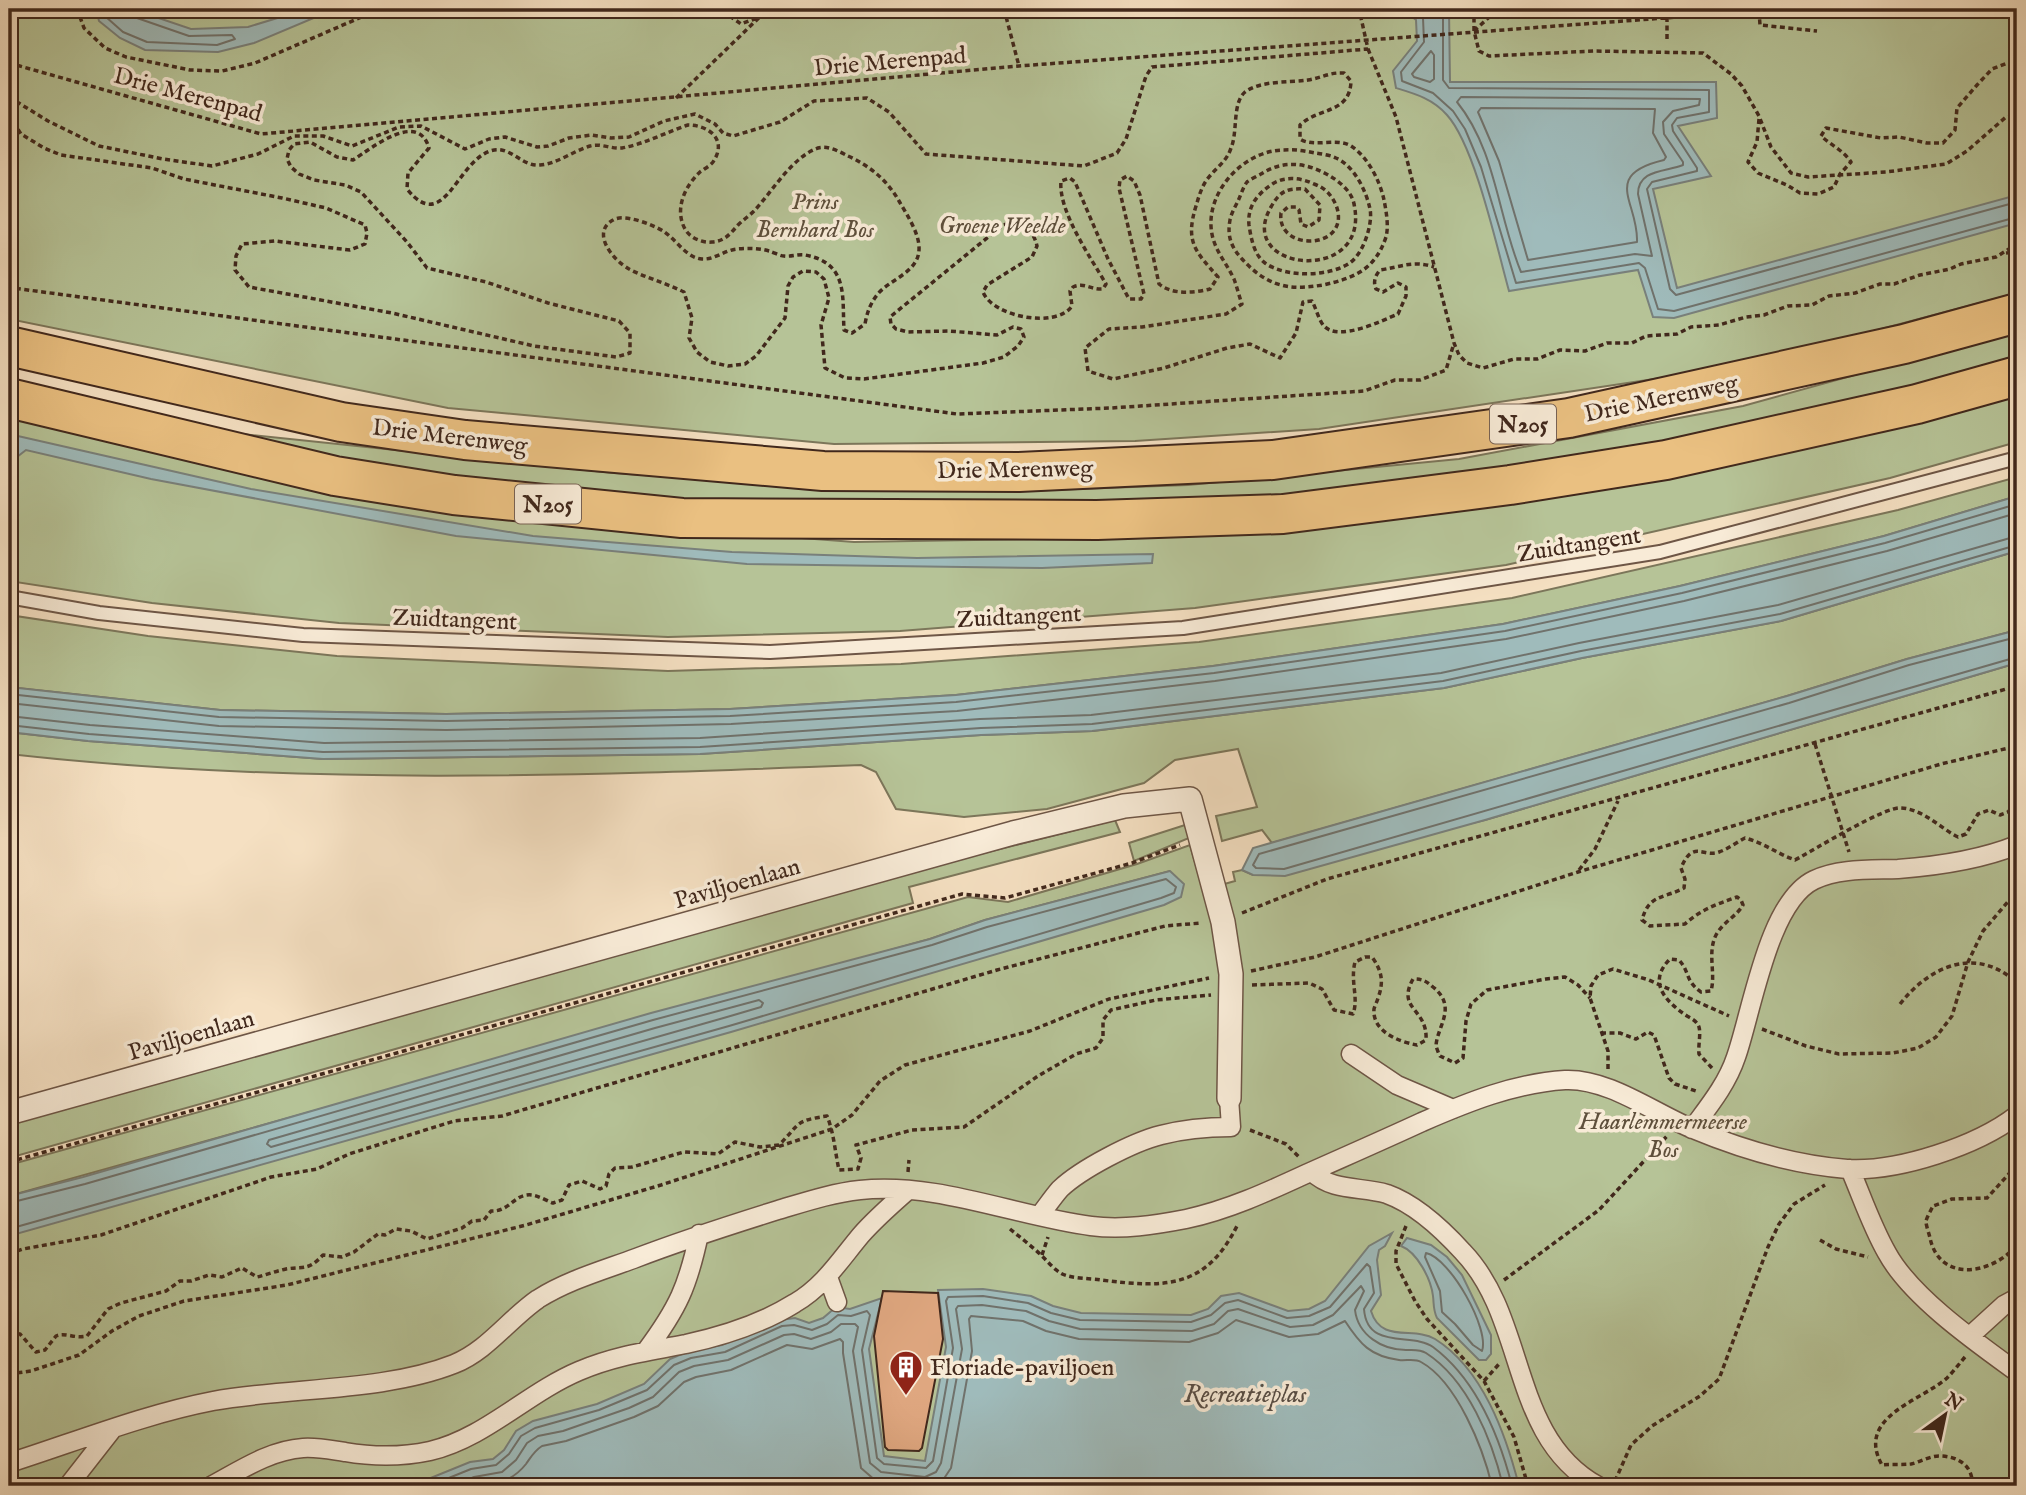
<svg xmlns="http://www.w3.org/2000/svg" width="2026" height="1495" font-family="'IM FELL English',serif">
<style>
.green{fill:#b6c397;stroke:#7c765a;stroke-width:2}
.water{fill:#9fbbbb;stroke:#79807b;stroke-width:2}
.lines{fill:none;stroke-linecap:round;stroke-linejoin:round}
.shore{stroke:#70726c;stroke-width:2}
.building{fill:#dfa780;stroke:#41281c;stroke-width:2}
.service-casing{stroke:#6e5646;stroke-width:16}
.pedestrian-casing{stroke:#6e5646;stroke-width:21}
.minor-casing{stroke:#6e5646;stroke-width:26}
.trunk-casing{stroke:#41281c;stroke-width:42}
.path{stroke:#41281c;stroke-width:3.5;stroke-dasharray:5 3.5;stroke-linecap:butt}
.service{stroke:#f8ebd7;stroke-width:12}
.pedestrian{stroke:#f8ebd7;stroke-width:18}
.minor{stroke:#f8ebd7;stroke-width:23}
.trunk{stroke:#eac081;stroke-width:38}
.labels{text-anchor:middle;stroke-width:7;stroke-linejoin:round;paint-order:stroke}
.shield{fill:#f8ebd7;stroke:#786254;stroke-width:2}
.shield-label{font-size:23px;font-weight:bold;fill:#41281c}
.street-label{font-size:24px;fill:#41281c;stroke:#f8ebd7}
.park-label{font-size:24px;font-style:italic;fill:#5e4f3b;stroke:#f8ebd7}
.poi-label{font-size:24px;fill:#41281c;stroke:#f8ebd7;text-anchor:start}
.water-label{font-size:26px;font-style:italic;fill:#584d44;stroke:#f8ebd7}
</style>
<rect width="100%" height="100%" fill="#f5e0c2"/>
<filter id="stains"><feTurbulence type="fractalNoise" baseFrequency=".00286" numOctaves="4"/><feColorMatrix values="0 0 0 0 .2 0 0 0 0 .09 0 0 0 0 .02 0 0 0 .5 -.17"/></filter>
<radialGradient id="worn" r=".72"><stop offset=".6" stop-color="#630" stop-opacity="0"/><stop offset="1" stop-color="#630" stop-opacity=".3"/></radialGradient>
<path class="green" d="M9 9H2017V293L1832 342 1674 376 1319 429 1135 441 834 444 448 408 9 319Z
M2017 330V360L1822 414 1504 475 1172 512 589 501 374 467 213 431 614 473 832 488 1022 491 1188 485 1459 459 1743 406Z
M2017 383V442L1890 478 1506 565 1195 608 900 631 668 637 339 623 152 603 9 581V411L537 518 854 542 1199 536 1515 502Z
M2017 477V496L1884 536 1680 586 1503 624 1213 666 956 695 730 709 446 714 220 710 9 687V615L148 636 337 656 668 671 901 664 1199 642 1512 598 1898 510Z
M2017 551V630L1907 659 1787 696 1272 843 1262 830 1222 841 1216 816 1257 807 1238 749 1175 760 1144 783 1047 809 964 817 896 809 876 772 861 765C577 776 292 786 9 754V732L88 741 323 759 700 754 981 735 1093 731 1444 688 1582 658 1781 621Z
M2017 663V1486H9V1227L1170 871 985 920 930 939 9 1196V1165L968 897 1008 902 1137 864 1190 845 1203 890 1235 881 1233 872 1242 870 1253 875 1485 820Z
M1115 820 1120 832 909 887 913 903 9 1158V1124L876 880Z
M1185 825 1189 838 1134 861 1129 843Z"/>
<path class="water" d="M96 9H132L191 29 248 27 307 9H335L254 43 218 52 145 50 120 38 99 21Z
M1394 9H1449L1450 82H1716L1717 118 1678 126 1711 176 1653 189 1677 288 2017 195V223L1674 318 1653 317 1638 270 1509 291C1497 248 1475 146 1447 115 1433 99 1416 94 1396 88L1393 71 1417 41 1416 20 1405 11Z
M9 434 251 489 533 536 732 552 917 558 1153 554 1152 563 1042 568 747 564 456 536 151 479 26 450 17 457 9 469Z
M2017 496V551L1781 621 1582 658 1444 688 1092 731 981 735 700 754 323 759 88 741 9 732V687L220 710 446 714 730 709 956 695 1213 666 1503 624 1680 586 1884 536Z
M2017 630V663L1485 820 1285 876 1253 875 1242 870 1253 848 1787 696 1907 659Z
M1170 871 1184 884 1181 897 1164 905 731 1032 9 1236V1196L83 1177 651 1013 930 939 985 920Z
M1392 1233 1385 1246 1379 1250 1377 1260 1381 1295 1371 1311C1381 1344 1414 1326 1435 1339 1483 1369 1506 1435 1519 1486H411L470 1462 493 1459 504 1450 516 1431 533 1421 597 1404 644 1384 670 1359 689 1351 722 1345 780 1320 795 1318 809 1323 823 1318 836 1307 850 1309 882 1298 869 1349 884 1456 925 1461 946 1347 938 1290 983 1289 1031 1296 1053 1306 1081 1313 1191 1315 1208 1309 1221 1296 1239 1293 1288 1311 1309 1309 1325 1301 1369 1246Z
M1407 1238 1431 1245 1447 1257 1462 1275 1491 1335V1354L1486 1360H1479L1437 1318C1433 1310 1434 1304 1433 1296 1431 1279 1417 1252 1401 1246Z
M309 1479H335L369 1486H288Z"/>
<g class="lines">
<path class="shore" d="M104 9 106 17 123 32 147 42 217 45 235 39 232 35 189 36 137 18 133 14V9
M1413 9 1423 18 1424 42 1401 72 1402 81 1433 93 1453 111 1465 129 1481 167 1516 283 1639 263 1645 268 1658 309 1674 311 2017 217
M1443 9V80L1449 88 1709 90V112L1677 118 1672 125 1673 131 1697 168V171L1652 182 1647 189 1670 289 1676 295 2017 202
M1431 51 1434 55V79L1430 82 1414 77 1412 74Z
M1461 97 1700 99 1699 105 1673 111 1663 122 1664 134 1683 162V165C1666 172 1638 169 1638 194L1652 256 1635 254 1521 272C1498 217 1496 150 1457 102Z
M1481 108 1655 109 1653 133 1666 157 1664 160C1600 175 1639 203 1637 242L1528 260 1499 161 1478 112Z
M2017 637 1909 665 1789 703 1259 854 1253 865 1256 868 1284 869 2017 657
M9 694 219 717 446 721 730 716 956 702 1214 673 1505 631 1682 593 1885 543 2017 504
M9 703 219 726 446 730 731 724 957 711 1215 681 1506 639 1684 601 1887 551 2017 513
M9 716 90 725 324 743 700 738 980 719 1091 715 1441 673 1579 643 1778 605 2017 536
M9 725 89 734 323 752 700 747 981 728 1092 724 1443 681 1581 651 1780 614 2017 545
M759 1000 763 1003 761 1007 727 1017 271 1147 267 1144 269 1140 655 1028Z
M9 1203 85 1184 653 1020 932 945 987 927 1166 879 1176 887 1174 893 1161 898 729 1026 9 1229
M1426 1253C1450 1258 1490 1329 1482 1351L1473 1345 1455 1324 1442 1312 1440 1291 1425 1257Z
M429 1486 471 1469 496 1465 509 1454 521 1436 535 1428 599 1410 647 1390 674 1365 691 1358 725 1352 782 1326 794 1325 812 1330 827 1324 838 1315 851 1316 867 1311 870 1315 862 1350 877 1458 884 1464 926 1468 933 1461 953 1348 946 1301 948 1297 983 1296 1028 1303 1051 1313 1080 1320 1191 1322 1211 1315 1225 1303 1238 1300 1287 1318 1309 1316 1330 1307 1367 1264 1370 1267 1374 1293 1364 1309C1367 1351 1413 1332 1433 1347 1477 1380 1499 1435 1512 1486
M454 1486 474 1477 502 1472 516 1460 527 1443 538 1436 563 1431 629 1408 653 1397 679 1372 694 1366 728 1360 784 1335 794 1334 811 1339 831 1332 841 1324H855L858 1327 853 1351 870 1463 881 1472 925 1477 936 1472 941 1463 962 1349 956 1309 958 1306 982 1305 1026 1311 1049 1321 1080 1329 1192 1331 1214 1324 1228 1311 1238 1309 1290 1327 1313 1325 1333 1315 1361 1286 1364 1291 1355 1310C1358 1335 1382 1350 1406 1350 1413 1350 1420 1349 1426 1353 1468 1380 1492 1440 1503 1486
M485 1486C502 1484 515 1478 526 1464 531 1457 534 1451 542 1446L566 1441 634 1417 658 1406 684 1382 696 1377 731 1370 787 1345 812 1349 840 1339 843 1342V1353L861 1468 876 1481 914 1486
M931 1486 943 1480 951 1468 972 1351 969 1319 971 1316 1023 1321 1046 1331 1079 1339 1189 1342 1218 1333 1236 1320 1289 1337 1318 1334 1345 1321C1360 1344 1370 1356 1399 1360 1406 1361 1415 1358 1421 1362 1457 1382 1483 1448 1492 1486"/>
</g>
<path class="building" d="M883 1291 938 1293 943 1339 922 1448 919 1451 888 1450 885 1447 874 1336Z"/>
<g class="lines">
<defs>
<path id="service" d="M9 597 99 613 303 635 770 652 1183 628 1660 552 2017 458"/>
<path id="pedestrian" d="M1351 1054 1397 1085 1453 1109
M1692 1129C1709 1106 1727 1084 1736 1057 1752 1012 1768 902 1814 880 1839 868 1871 870 1898 869 1938 866 1980 860 2017 845
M1850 1169C1862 1197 1872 1227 1887 1253 1911 1297 1977 1343 2017 1372
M1312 1172C1333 1192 1361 1186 1387 1194 1415 1204 1443 1230 1463 1252 1528 1320 1509 1437 1598 1486
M1040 1215C1047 1206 1053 1197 1060 1189 1081 1169 1133 1142 1161 1135 1184 1129 1207 1127 1231 1127L1229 1098
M828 1277 837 1302
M1970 1336 2004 1305 2017 1298
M646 1351C678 1308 688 1286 699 1234
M9 1463C75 1442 145 1414 213 1401 289 1387 383 1392 454 1364 487 1351 509 1319 538 1299 568 1280 604 1270 636 1258 683 1240 730 1225 778 1210 805 1202 832 1193 860 1190 939 1182 1014 1216 1091 1226 1123 1230 1155 1225 1186 1219 1228 1210 1267 1192 1306 1174 1344 1157 1383 1140 1422 1122 1468 1102 1515 1083 1565 1080 1608 1078 1654 1113 1693 1129 1741 1149 1796 1165 1847 1169 1898 1172 1977 1146 2017 1115
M68 1486 111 1431
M211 1486C239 1471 270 1450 303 1448 318 1447 331 1450 345 1452 374 1457 402 1457 430 1451 485 1438 527 1393 579 1371 614 1356 649 1351 686 1344 723 1336 763 1323 795 1303 824 1286 840 1260 861 1235 875 1219 891 1205 907 1191"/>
<path id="minor" d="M9 1113 1013 833 1124 806 1190 799 1223 922 1231 974 1229 1098"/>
<path id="trunk" d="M9 346 341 422 465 440 823 471 1019 472 1273 460 1569 418 1904 344 2017 313
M9 398 335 476 454 495 682 518 1097 520 1283 514 1510 485 1666 460 1917 404 2017 376"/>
</defs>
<use href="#service" class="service-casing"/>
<use href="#pedestrian" class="pedestrian-casing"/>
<use href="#minor" class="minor-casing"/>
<use href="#trunk" class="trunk-casing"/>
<path class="path" d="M77 9 84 28 105 48 126 57 190 70 222 71 255 63 380 9
M725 9 727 14 741 24 757 18
M1004 9 1019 66
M1474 9V31L1479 51 1489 56 1594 51 1703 53 1731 74 1742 86 1759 116 1771 147 1791 173 1808 177 1886 172 1946 164 1967 151 2006 117 2017 115
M1759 11 1760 25 1817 31
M9 14 10 9
M1474 31 1498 9
M1667 39V17
M1368 49 1396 117 1454 343 1459 355 1467 363 1483 368 1514 359H1537L1560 350 1585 351 1607 343H1632L1646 336 1677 334 1691 327 1719 325 1746 317 1764 315 1788 306 1812 305 1829 296 1855 293 1880 284H1894L1920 275 1950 269 1961 264 1996 257 2017 244
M9 63 261 134 1019 66 1785 9
M9 97 48 121 99 146 163 159 212 166 258 154 294 136H323L352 146 399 127 421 126 465 149 489 139 505 137 537 147 548 146 569 138 591 135 611 138 629 137 664 121 695 114 715 124 723 133 733 136 780 122 814 101 867 98 889 112 926 154 1084 166 1117 153 1126 139 1146 76 1152 67 1368 49 1359 9
M676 98 768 9
M9 115 21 134 44 148 61 155 152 168 184 179 282 198 326 208 365 225 367 233 365 244 350 250 275 241 242 244 236 256 235 270 249 287 392 313 534 346 616 357 630 353V333L619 321 548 303 486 282 427 268 407 242 361 192 345 185 314 180 299 174 291 167 287 159 289 150 294 144 310 142 337 157 353 160C372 148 418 110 429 148L408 173 407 189C444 235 456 163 490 151 510 144 521 167 540 165 557 164 573 151 590 146 600 143 611 149 622 148 644 144 667 132 688 125 709 125 728 140 713 162 710 166 704 169 700 172 685 186 674 209 685 229 690 238 702 243 712 242 725 241 730 234 738 225 743 220 749 216 754 211 772 192 792 157 818 148 828 145 840 152 848 156 870 166 887 180 899 201 907 215 920 234 919 250 918 273 888 280 877 295 870 304 867 313 865 324L852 333 844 330C842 297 849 263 805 255 798 254 790 257 784 256 780 256 773 252 769 251 759 248 748 248 737 249 725 250 714 260 702 259 686 258 676 239 663 231 653 225 624 213 613 220 590 233 614 261 629 269 646 278 666 283 684 292L692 318 689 338 697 352 710 362 728 366 745 364 756 356 785 318 788 286 793 277 803 271 816 272 824 279 829 298 821 325 825 368 845 378 864 379 983 363 1004 357 1018 346 1024 337 1021 329 1013 327 997 335 949 331 908 332 896 329 891 324 890 317 1003 225C1021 221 1033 228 1037 246L1032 257 987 285 983 292C993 317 1056 329 1072 306L1070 291 1073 287C1085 282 1091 290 1103 289L1106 284C1091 258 1058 211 1061 181L1070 178 1075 182 1108 259 1129 299H1141L1144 294 1119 188 1120 180 1127 176 1134 181 1140 195 1159 284C1172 295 1194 293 1210 289L1218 277C1195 251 1185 242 1196 206 1199 196 1202 185 1209 177 1217 167 1227 161 1231 148 1238 132 1232 103 1245 92 1261 80 1289 83 1308 80 1321 78 1330 72 1344 73L1351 81C1350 114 1319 107 1300 125V139C1314 148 1336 137 1351 146 1368 157 1380 181 1384 200 1386 210 1389 226 1386 237 1375 270 1354 278 1323 285 1309 287 1295 289 1281 285 1265 281 1252 270 1242 259 1231 247 1227 236 1230 220 1231 214 1235 207 1238 201 1241 195 1243 187 1247 182 1251 179 1257 176 1261 174 1284 159 1308 163 1330 176 1340 182 1352 192 1354 204 1372 286 1233 272 1271 207 1280 191 1287 188 1305 189L1320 205 1319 220 1308 227 1301 224 1299 210 1296 207H1288L1281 213C1276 253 1353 250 1336 205 1331 194 1325 188 1314 184 1301 178 1287 176 1274 183 1258 193 1247 206 1249 225 1251 238 1254 255 1265 263 1286 278 1331 277 1351 262 1364 252 1373 223 1370 209 1366 190 1354 166 1336 158 1330 155 1322 154 1315 153 1305 151 1294 149 1284 150 1246 150 1209 188 1211 226 1212 248 1225 260 1234 279 1237 287 1239 296 1242 304L1226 314 1142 327 1109 329 1085 348 1088 371 1113 379 1164 368 1227 348 1250 344 1280 358 1296 333 1303 302 1312 301C1316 308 1319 321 1324 326 1339 342 1381 321 1398 314L1406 296V287L1398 283 1383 292 1376 289C1373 282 1375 276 1380 270 1400 267 1414 260 1434 267
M1759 119 1757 142 1748 162 1758 173 1787 185 1800 193 1818 194 1834 187 1840 174 1851 162C1844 151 1831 145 1821 136L1826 128 1881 138 1899 137 1927 143H1943L1955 130 1957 108 1977 85 1992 69 2015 60 2017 61
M2006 253 2017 252
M9 284 13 288 957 414 1111 408 1364 391 1395 380H1420L1446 370 1454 343
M1815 744 1849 852
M1579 870 1595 849 1618 801
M1242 913 1327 879 2017 686
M1251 971 1315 957 1578 872 1941 764 2017 746
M1252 985 1309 983 1322 989 1334 1010 1353 1014C1359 998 1350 982 1355 962L1365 957H1372C1382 971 1384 982 1378 998 1377 1002 1375 1005 1374 1009 1372 1032 1400 1042 1417 1045L1426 1040C1428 1008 1396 1010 1413 979 1423 979 1426 981 1433 987 1458 1007 1437 1026 1436 1046 1436 1046 1439 1055 1440 1056L1455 1063 1463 1058 1466 1021 1471 1004 1487 990 1546 979 1565 977 1578 985 1590 998
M1900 1004C1930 966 1976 945 2017 983
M1762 1029 1806 1046 1839 1054 1893 1053 1918 1048 1936 1037 1952 1016 1968 962 1983 931 2017 891
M1601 1033H1620L1636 1039 1648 1032 1654 1035 1669 1078 1675 1084 1696 1091
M1712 1068 1699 1054C1698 1046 1701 1034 1699 1027 1697 1021 1692 1019 1687 1016 1665 1001 1647 982 1670 959L1679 960C1690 972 1685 981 1701 992L1711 991C1716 973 1707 953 1716 935 1723 922 1737 916 1743 905L1741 900 1737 897C1717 904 1700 910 1685 924L1650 926 1642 920C1649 894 1663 899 1684 888L1685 879 1681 868C1693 839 1703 858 1719 852 1728 849 1737 842 1745 838 1764 843 1778 854 1795 860 1814 850 1885 806 1901 808 1923 809 1940 828 1958 837L1966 834 1978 814 1989 810 2000 815 2008 812 2017 801
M1608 1069V1051L1590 998 1591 986 1598 975 1613 969 1649 980 1729 1016
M1250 1130 1286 1144 1300 1158
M9 1162 962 894 1005 898 1132 863 1180 845
M2017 1165 1987 1198 1952 1199 1933 1206C1931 1210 1927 1217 1926 1221 1926 1226 1929 1233 1930 1238 1940 1284 1993 1274 2017 1245
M908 1172 909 1160
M1406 1226 1396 1251V1264L1415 1301 1427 1319 1484 1381 1514 1437 1528 1486
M1010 1229C1021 1238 1033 1247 1043 1257 1048 1262 1053 1268 1059 1272 1068 1279 1089 1278 1101 1280 1166 1288 1206 1289 1238 1224
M1820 1240 1836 1249 1868 1257
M9 1254 23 1249 101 1235 271 1177 317 1169 349 1154 454 1121 502 1116 997 970 1165 926 1201 923
M1042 1255 1048 1237
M1504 1280 1599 1210 1668 1135
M9 1333 20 1334 36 1352 45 1350 56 1336C65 1332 75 1339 87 1336L108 1309 121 1303 166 1291 180 1281H191L209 1275 222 1277 242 1268 257 1277C266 1275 276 1271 286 1269 305 1266 308 1271 323 1255L342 1257 354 1252 378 1234 385 1235 396 1229 411 1231 427 1239 462 1228 472 1221 484 1220 491 1211C510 1212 514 1193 532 1195 539 1196 547 1201 553 1203L562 1200 569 1185 582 1181 600 1189 606 1186 609 1174 615 1168 632 1167 684 1152 718 1154 735 1142 760 1147 779 1145C801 1123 794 1121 827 1116 834 1133 835 1152 839 1170L858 1169 861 1158 856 1145 912 1130 964 1127 1038 1076 1076 1054 1096 1048 1103 1038V1020L1111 1010 1156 1000 1211 995
M1965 1357C1959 1364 1953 1372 1947 1378 1921 1401 1855 1417 1882 1465 1891 1464 1902 1465 1911 1464 1920 1462 1930 1456 1939 1456 1958 1456 1974 1466 1972 1486
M9 1374 31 1371 79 1355 112 1331 139 1316 184 1301 287 1285 526 1225 661 1185 832 1129 852 1115 880 1081 905 1065 1030 1031 1109 999 1209 978
M1484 1381 1499 1364
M1615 1481 1631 1445 1652 1426 1700 1396 1719 1379 1768 1247 1779 1224 1794 1204 1825 1185"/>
<use href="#service" class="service"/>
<use href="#pedestrian" class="pedestrian"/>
<use href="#minor" class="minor"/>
<use href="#trunk" class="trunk"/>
</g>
<defs>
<symbol id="building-pin" viewBox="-11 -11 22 30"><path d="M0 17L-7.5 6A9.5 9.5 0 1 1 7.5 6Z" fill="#8f2418" stroke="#f8ebd7"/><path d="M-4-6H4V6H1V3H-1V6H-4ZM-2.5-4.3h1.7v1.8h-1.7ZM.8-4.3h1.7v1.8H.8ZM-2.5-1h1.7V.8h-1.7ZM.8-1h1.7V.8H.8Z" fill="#fff"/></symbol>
</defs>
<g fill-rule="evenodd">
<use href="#building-pin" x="887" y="1348" width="38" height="52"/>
</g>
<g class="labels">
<g class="shield">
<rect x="1490" y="404.5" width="66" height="39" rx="5"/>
<rect x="515" y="484.5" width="66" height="39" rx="5"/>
</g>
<g class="shield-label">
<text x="1523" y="432">N205</text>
<text x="548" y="512">N205</text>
</g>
<g class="street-label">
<text transform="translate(890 61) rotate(-5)" y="8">Drie Merenpad</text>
<text transform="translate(188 94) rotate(15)" y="8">Drie Merenpad</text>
<text transform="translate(1661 398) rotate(-12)" y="8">Drie Merenweg</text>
<text transform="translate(450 436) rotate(7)" y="8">Drie Merenweg</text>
<text transform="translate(1015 469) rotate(-1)" y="8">Drie Merenweg</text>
<text transform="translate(1579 544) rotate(-9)" y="8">Zuidtangent</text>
<text transform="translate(1019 616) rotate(-3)" y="8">Zuidtangent</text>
<text transform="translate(455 619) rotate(2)" y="8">Zuidtangent</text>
<text transform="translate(737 883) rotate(-16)" y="8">Paviljoenlaan</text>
<text transform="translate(191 1035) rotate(-16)" y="8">Paviljoenlaan</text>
</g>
<g class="park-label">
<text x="815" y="209">Prins<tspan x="815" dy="28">Bernhard Bos</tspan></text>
<text x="1002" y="233">Groene Weelde</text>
<text x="1663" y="1129">Haarlemmermeerse<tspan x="1663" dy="28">Bos</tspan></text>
</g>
<g class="poi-label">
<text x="930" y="1375">Floriade-paviljoen</text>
</g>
<g class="water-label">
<text x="1245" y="1402">Recreatieplas</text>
</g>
</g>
<rect width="2026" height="1495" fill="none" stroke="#f5e0c2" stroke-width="35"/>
<rect x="10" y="10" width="2005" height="1474" fill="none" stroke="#41281c" stroke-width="3.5"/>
<rect x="18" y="18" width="1991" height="1460" fill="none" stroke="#41281c" stroke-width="2"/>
<g transform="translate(1945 1415) rotate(33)" stroke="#f8ebd7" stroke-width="5" paint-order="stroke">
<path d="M0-5L12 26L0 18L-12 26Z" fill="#41281c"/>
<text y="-10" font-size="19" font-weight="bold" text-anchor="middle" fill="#41281c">N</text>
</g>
<rect width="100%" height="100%" filter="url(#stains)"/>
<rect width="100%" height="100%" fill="url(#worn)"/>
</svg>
